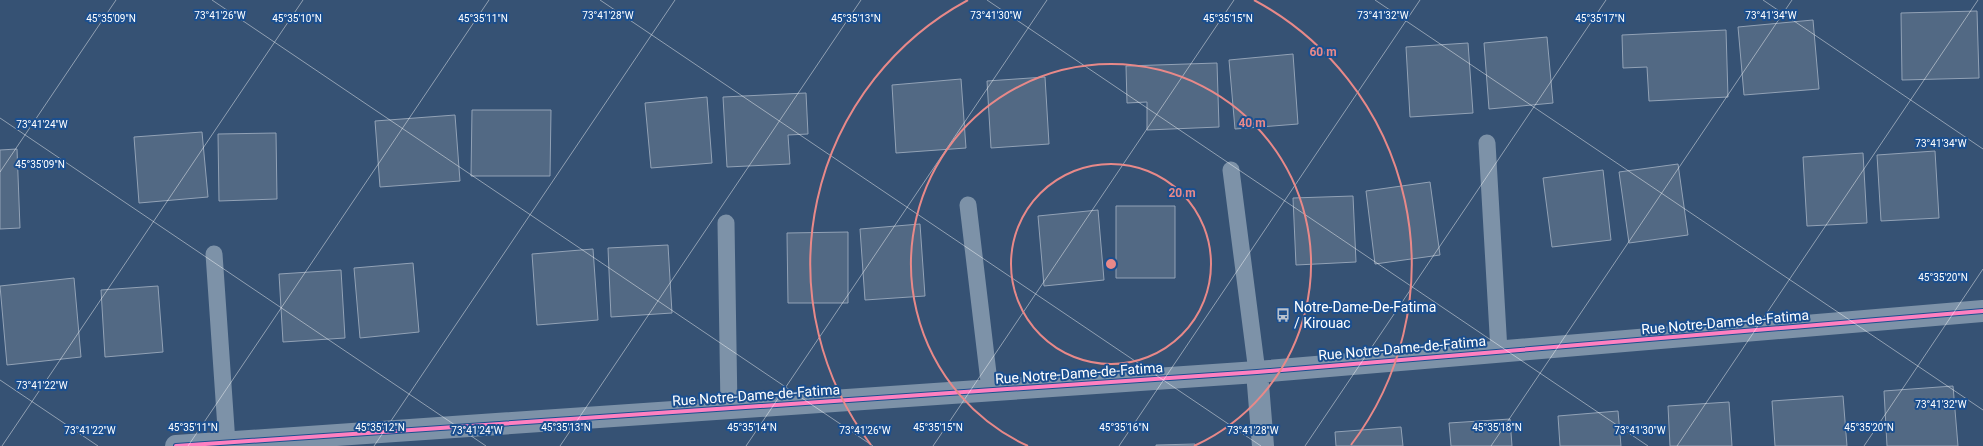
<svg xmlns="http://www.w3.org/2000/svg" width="1983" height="446" font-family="Roboto,sans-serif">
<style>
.building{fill:#526984;stroke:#92a2b6}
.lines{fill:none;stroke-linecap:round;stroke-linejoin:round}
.lane{stroke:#7d92a8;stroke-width:17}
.street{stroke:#7d92a8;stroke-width:22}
.cycleway-casing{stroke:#1b4f8f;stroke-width:6}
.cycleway{stroke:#ff80c0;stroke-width:4}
.ticks{fill:none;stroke:#fff;stroke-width:1;stroke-opacity:0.45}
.ring{fill:none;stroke:#e88989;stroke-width:2}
.labels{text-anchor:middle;stroke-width:4;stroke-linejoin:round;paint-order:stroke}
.poi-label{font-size:14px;fill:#fff;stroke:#1b4f8f;text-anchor:start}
.street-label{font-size:14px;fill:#fff;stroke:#1b4f8f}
.ticks-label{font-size:10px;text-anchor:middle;fill:#fff;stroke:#1b4f8f;stroke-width:4;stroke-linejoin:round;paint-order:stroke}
.centre{fill:#e88989;stroke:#1b4f8f;stroke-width:2}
.ring-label{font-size:12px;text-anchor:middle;font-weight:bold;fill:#e88989;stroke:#1b4f8f;stroke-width:4;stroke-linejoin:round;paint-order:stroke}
</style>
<rect width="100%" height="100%" fill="#365274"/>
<path class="building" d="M1977 11 1979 78 1902 80 1901 13Z
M1813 20 1819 89 1744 95 1738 27Z
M1726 30 1728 97 1649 101 1647 67 1623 68 1622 35Z
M1547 37 1553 103 1489 109 1484 43Z
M1468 43 1473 113 1410 117 1406 47Z
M1293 54 1298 124 1235 129 1229 60Z
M1217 63 1219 127 1147 130V102L1127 103 1126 66Z
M1045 77 1049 144 991 148 987 81Z
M961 79 966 148 896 153 892 85Z
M806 93 808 134 788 135 790 164 727 167 723 97Z
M707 97 712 163 651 168 645 103Z
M472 110H551L550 176H471Z
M455 115 460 181 380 187 375 121Z
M202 132 208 197 139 203 134 137Z
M276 133 277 199 219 201 218 134Z
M17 149 20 228 0 229V150Z
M1935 151 1939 218 1881 221 1877 155Z
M1863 153 1867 223 1807 226 1803 157Z
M1678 164 1688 235 1629 243 1619 172Z
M1603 170 1611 240 1552 247 1543 178Z
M1430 182 1440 255 1375 264 1366 191Z
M1353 196 1356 262 1296 265 1293 198Z
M1116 206H1175V278H1116Z
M1098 210 1104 280 1044 286 1038 216Z
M920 224 925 296 865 300 860 229Z
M848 232V303H788L787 233Z
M668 245 672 313 611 317 608 248Z
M593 249 598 320 537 325 532 254Z
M413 263 419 332 360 338 354 268Z
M341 270 345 338 283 342 279 274Z
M74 278 81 357 7 365 0 286Z
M158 286 163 352 105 357 101 290Z
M1953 386 1958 446H1887L1884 391Z
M1843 396 1847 446H1775L1772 401Z
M1729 402 1732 446H1670L1668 406Z
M1618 411 1621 446H1560L1558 416Z
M1510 419 1512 446H1451L1449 423Z
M1401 427 1403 446H1336L1335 432Z
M1195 444V446H1156V445Z"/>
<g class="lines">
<path class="lane" d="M1487 143 1499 351
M1231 170 1257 372
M968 205 990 390
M726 223 729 408
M214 254 227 443"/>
<path class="street" d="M1257 372 1263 446
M176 446 1257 372 1983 311"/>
<defs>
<path id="cycleway" d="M176 446 1257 372 1983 311"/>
</defs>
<use href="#cycleway" class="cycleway-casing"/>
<use href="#cycleway" class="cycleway"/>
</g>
<path class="ticks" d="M212 0 873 446M600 0 1261 446M987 0 1648 446M1375 0 1983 410M1763 0 1983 149M0 118 486 446M0 172 116 0M0 380 98 446M2 446 303 0M188 446 489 0M374 446 675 0M560 446 861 0M746 446 1047 0M933 446 1234 0M1119 446 1420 0M1305 446 1606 0M1491 446 1792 0M1677 446 1978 0M1864 446 1983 269"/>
<g class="ring">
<circle cx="1111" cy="264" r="100"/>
<path d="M1028 446A200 200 0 1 1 1194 446"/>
<path d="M871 445A300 300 0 0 1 968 0M1254 0A300 300 0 0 1 1351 445"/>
</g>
<defs>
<symbol id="bus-bare" viewBox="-9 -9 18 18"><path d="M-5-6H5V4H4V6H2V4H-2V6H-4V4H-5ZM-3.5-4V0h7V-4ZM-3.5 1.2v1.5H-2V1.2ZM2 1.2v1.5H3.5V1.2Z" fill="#b9c2ce" stroke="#1b4f8f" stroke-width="2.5" paint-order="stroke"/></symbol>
</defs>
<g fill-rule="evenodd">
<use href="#bus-bare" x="1273" y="305" width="20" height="20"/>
</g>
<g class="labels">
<g class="poi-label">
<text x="1294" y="312">Notre-Dame-De-Fatima<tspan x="1294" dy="16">/ Kirouac</tspan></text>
</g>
<g class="street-label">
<text transform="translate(1725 322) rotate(-5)" y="5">Rue Notre-Dame-de-Fatima</text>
<text transform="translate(1402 348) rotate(-5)" y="5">Rue Notre-Dame-de-Fatima</text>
<text transform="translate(1079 373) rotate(-4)" y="5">Rue Notre-Dame-de-Fatima</text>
<text transform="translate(756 395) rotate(-4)" y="5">Rue Notre-Dame-de-Fatima</text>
</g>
</g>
<g class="ticks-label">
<text x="220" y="19">73°41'26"W</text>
<text x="608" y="19">73°41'28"W</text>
<text x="996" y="19">73°41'30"W</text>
<text x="1383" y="19">73°41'32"W</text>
<text x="1771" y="19">73°41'34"W</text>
<text x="297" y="22">45°35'10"N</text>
<text x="483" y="22">45°35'11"N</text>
<text x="1228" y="22">45°35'15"N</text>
<text x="111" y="22">45°35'09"N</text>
<text x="856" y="22">45°35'13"N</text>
<text x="1600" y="22">45°35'17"N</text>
<text x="42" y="128">73°41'24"W</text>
<text x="1941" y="147">73°41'34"W</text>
<text x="40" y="168">45°35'09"N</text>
<text x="1943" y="281">45°35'20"N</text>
<text x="42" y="389">73°41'22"W</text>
<text x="1941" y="408">73°41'32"W</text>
<text x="193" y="431">45°35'11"N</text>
<text x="380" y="431">45°35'12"N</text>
<text x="566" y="431">45°35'13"N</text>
<text x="752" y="431">45°35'14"N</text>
<text x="938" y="431">45°35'15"N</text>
<text x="1124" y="431">45°35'16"N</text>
<text x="1497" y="431">45°35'18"N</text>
<text x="1869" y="431">45°35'20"N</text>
<text x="90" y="434">73°41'22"W</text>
<text x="477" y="434">73°41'24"W</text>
<text x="865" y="434">73°41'26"W</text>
<text x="1253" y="434">73°41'28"W</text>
<text x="1640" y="434">73°41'30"W</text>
</g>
<circle cx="1111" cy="264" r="6" class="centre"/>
<g class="ring-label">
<text x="1323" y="56">60 m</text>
<text x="1252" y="127">40 m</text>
<text x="1182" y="197">20 m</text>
</g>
</svg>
